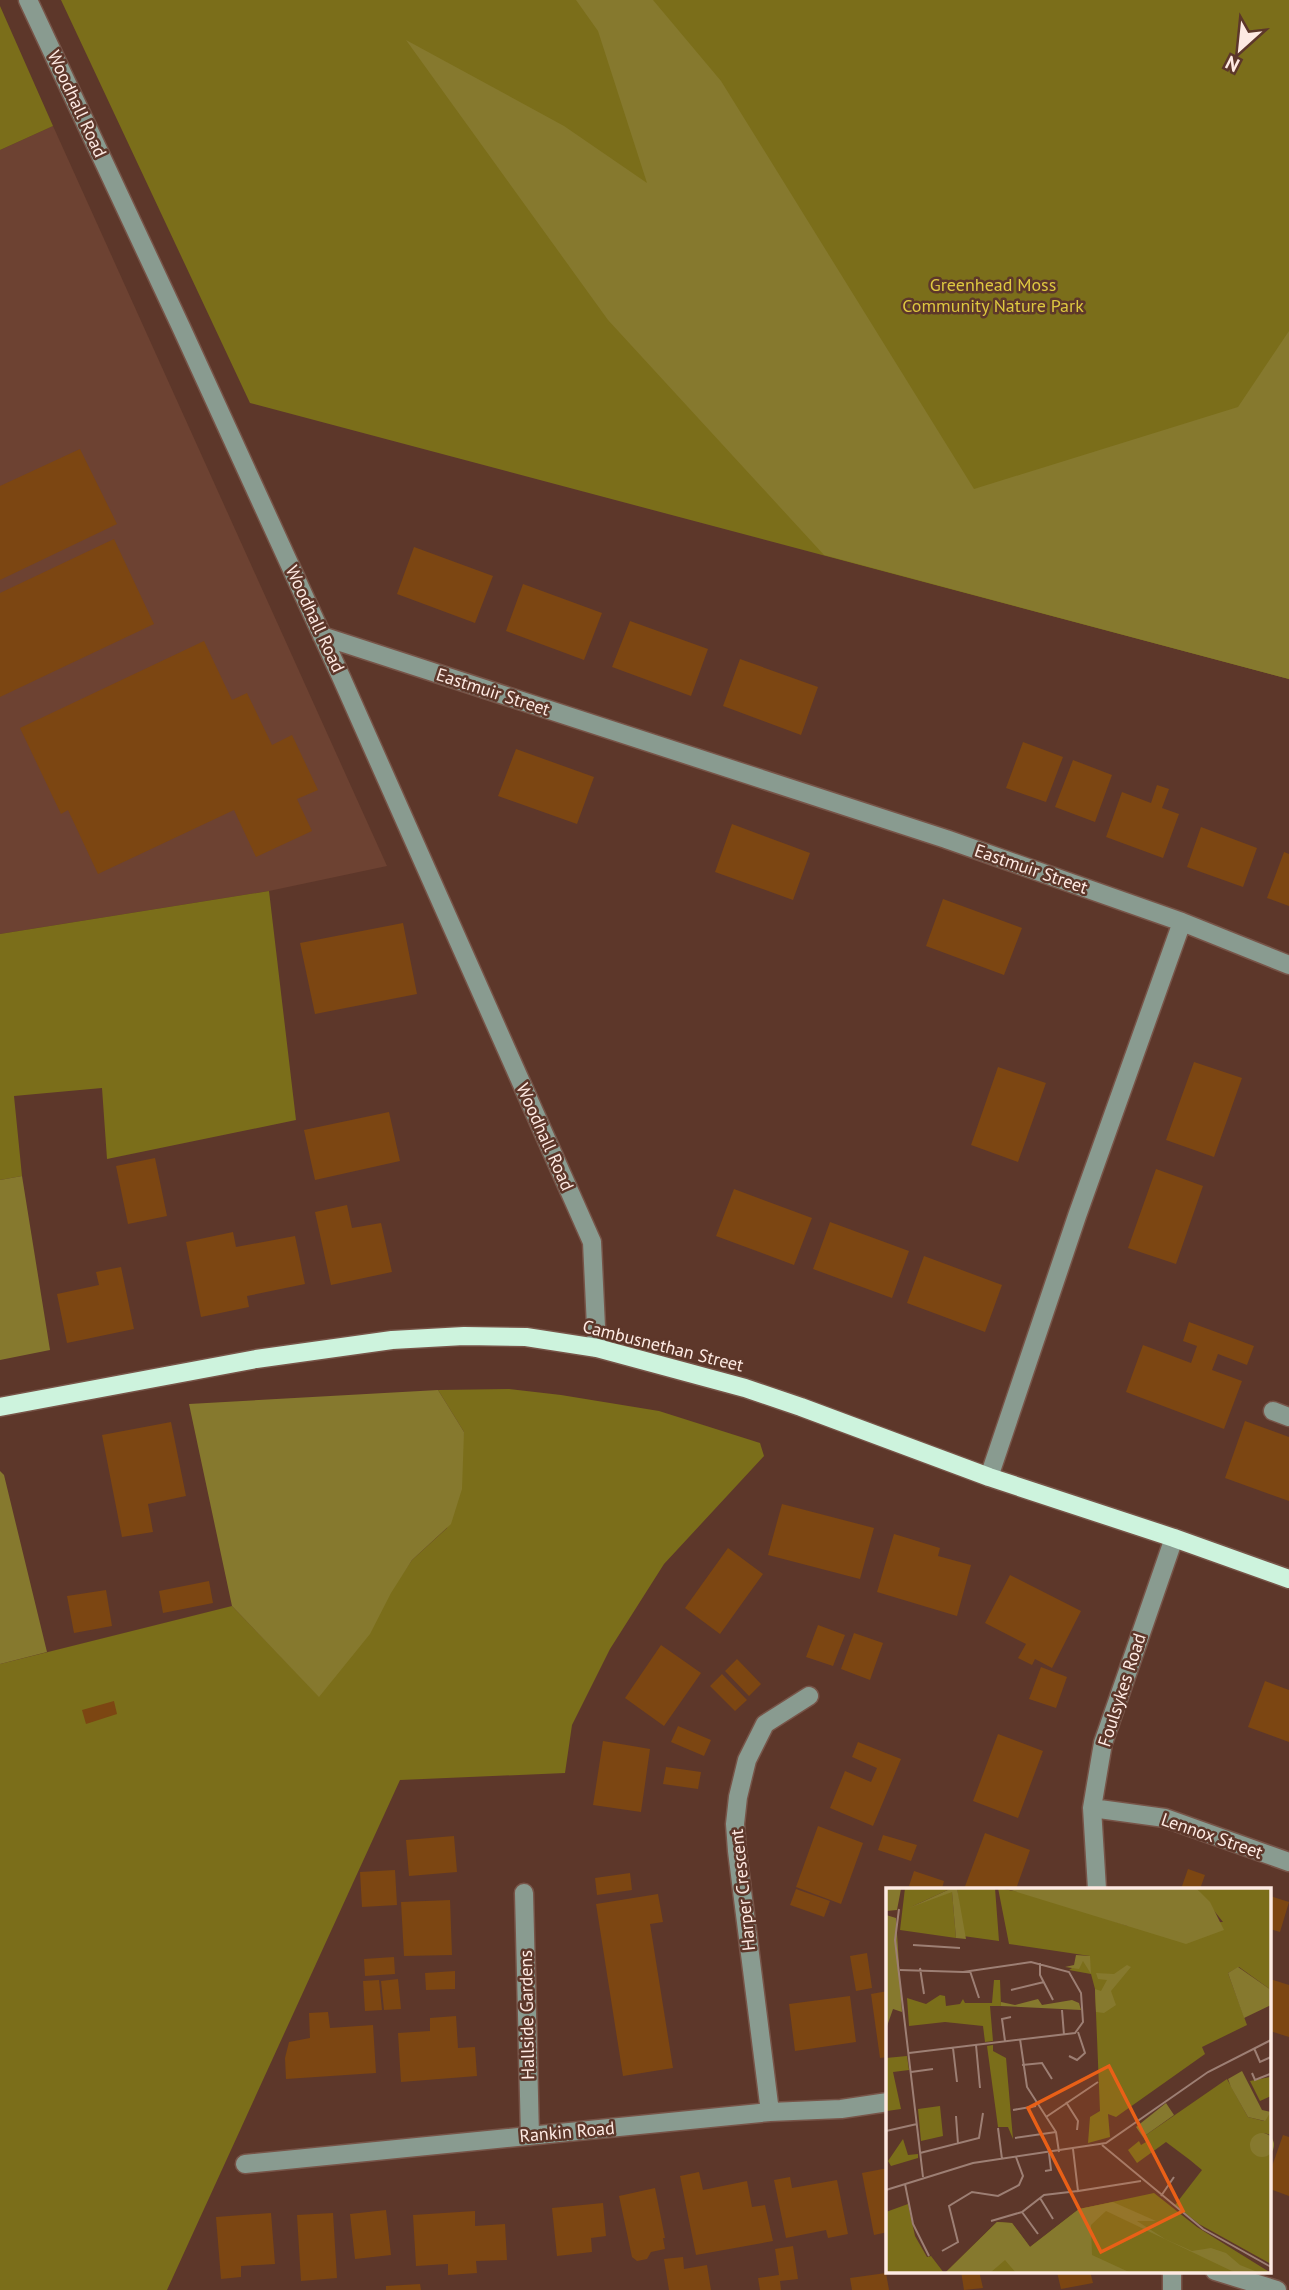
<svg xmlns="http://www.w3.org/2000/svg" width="1289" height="2290" font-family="'PT Sans',sans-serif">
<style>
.built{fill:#6d4232}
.green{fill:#7b6e1a}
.forest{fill:#86792e}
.building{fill:#7c4612}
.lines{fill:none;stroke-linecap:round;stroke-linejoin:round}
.minor-casing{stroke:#775448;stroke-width:21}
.major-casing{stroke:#775448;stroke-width:21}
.minor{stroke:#899b90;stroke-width:18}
.major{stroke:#cdf3dd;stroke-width:18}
.labels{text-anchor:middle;stroke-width:5;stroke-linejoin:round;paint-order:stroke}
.street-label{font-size:18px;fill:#feeae3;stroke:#5d372a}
.park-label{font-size:18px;fill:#dec840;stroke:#5d372a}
.inset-road{fill:none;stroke:#9d7f74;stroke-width:2}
.view{fill:#e96017;fill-opacity:0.15;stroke:#e96017;stroke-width:3.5}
.inset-edge{fill:none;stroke:#feeae3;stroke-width:3.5}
</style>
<rect width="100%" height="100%" fill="#5d372a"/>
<path class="built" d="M53 126 387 866 269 891 0 934V150Z"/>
<path class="green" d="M61 0H1289V679L250 403Z
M0 6 53 126 0 150Z
M269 891 296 1120 107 1159 102 1088 14 1096 22 1176 0 1180V934Z
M509 1389 561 1395 659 1411 760 1443 764 1456 664 1564 610 1649 572 1725 565 1773 400 1780 167 2290H0V1664L232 1606 319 1696 412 1560 447 1528 464 1432 438 1390Z"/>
<path class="forest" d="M576 0H653L721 81 974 489 1238 407 1289 331V679L824 555 608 320 406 40 564 126 647 183 598 31Z
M22 1176 50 1350 0 1360V1180Z
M438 1390 464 1432 462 1489 451 1524 412 1560 391 1593 370 1634 319 1697 232 1606 189 1404Z
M0 1471 4 1475 47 1652 0 1664Z"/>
<path class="building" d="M80 449 117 524 0 580V486Z
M114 539 154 624 0 697V593Z
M414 547 493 576 475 623 397 594Z
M523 584 602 613 584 660 506 631Z
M630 621 708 649 691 696 612 667Z
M204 641 232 700 247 693 272 745 292 735 318 790 297 799 312 831 256 857 234 810 98 874 68 810 61 814 20 728Z
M740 659 818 687 801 735 723 706Z
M1023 742 1063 757 1046 802 1006 788Z
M516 749 594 777 577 824 498 796Z
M1073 760 1112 775 1095 822 1055 807Z
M1157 785 1169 789 1162 808 1179 814 1163 858 1106 837 1122 792 1151 803Z
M732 824 810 853 793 900 715 872Z
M1201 827 1257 848 1243 887 1187 867Z
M1284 852 1289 854V906L1267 898Z
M943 899 1022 928 1004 975 926 946Z
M403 923 417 994 315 1014 300 943Z
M1194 1062 1242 1078 1214 1157 1166 1140Z
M998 1067 1046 1083 1018 1162 971 1145Z
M389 1112 400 1161 315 1180 304 1130Z
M155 1158 167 1216 128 1224 116 1166Z
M1156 1169 1203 1186 1176 1264 1128 1248Z
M734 1189 812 1218 794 1265 716 1236Z
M347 1205 352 1228 381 1223 392 1272 331 1285 315 1212Z
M830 1222 909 1251 892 1298 813 1269Z
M233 1232 236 1247 295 1236 305 1284 247 1296 249 1307 201 1317 186 1242Z
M924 1256 1002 1285 985 1332 907 1303Z
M121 1267 134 1329 67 1343 57 1294 99 1285 96 1272Z
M1189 1322 1254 1346 1247 1365 1218 1354 1212 1370 1242 1381 1224 1429 1126 1392 1143 1345 1191 1363 1197 1346 1183 1341Z
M1245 1421 1289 1437V1501L1225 1478Z
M171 1422 186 1496 148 1504 153 1532 122 1537 102 1435Z
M782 1504 874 1528 860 1579 768 1555Z
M894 1534 940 1548 938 1556 971 1565 957 1616 877 1592Z
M728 1548 763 1574 720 1634 685 1608Z
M1010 1575 1081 1611 1052 1668 1035 1659 1032 1665 1018 1658 1026 1644 985 1623Z
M209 1581 213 1603 163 1613 159 1591Z
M106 1590 112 1626 74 1633 67 1596Z
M818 1625 845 1635 833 1666 806 1657Z
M854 1633 883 1643 870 1680 841 1669Z
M661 1645 701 1673 664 1726 625 1698Z
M737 1659 761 1684 749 1696 725 1671Z
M1041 1667 1067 1677 1056 1708 1029 1699Z
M722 1674 747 1700 735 1711 710 1686Z
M1265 1681 1289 1690V1742L1248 1727Z
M114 1701 117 1714 86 1724 82 1710Z
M678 1726 711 1740 704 1756 671 1742Z
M998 1734 1043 1751 1018 1818 973 1801Z
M603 1741 650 1749 641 1812 593 1805Z
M858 1742 901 1759 873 1826 830 1808 845 1771 871 1782 877 1768 852 1757Z
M666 1767 701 1772 698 1789 663 1784Z
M818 1826 863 1843 841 1904 796 1887Z
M985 1833 1030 1850 1016 1889H964Z
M883 1835 917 1845 911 1861 878 1850Z
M454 1836 457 1872 409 1876 406 1840Z
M1188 1869 1205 1875 1200 1889H1181Z
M395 1870 397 1905 362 1907 360 1872Z
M914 1871 944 1881 942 1889H919L909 1886Z
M630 1873 632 1890 597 1895 595 1878Z
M796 1889 830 1901 824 1917 790 1905Z
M658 1894 663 1922 650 1924 673 2068 623 2076 596 1904Z
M1270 1896 1289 1902 1280 1932 1270 1929Z
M450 1900 452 1955 404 1956 401 1902Z
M867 1953 872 1988 856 1991 850 1956Z
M394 1957 395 1974 365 1976 364 1959Z
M455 1971V1989L426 1990 425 1973Z
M398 1979 401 2009 384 2010 381 1981Z
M1270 1979 1289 1985V2037L1270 2031Z
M379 1980 382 2010 365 2011 363 1981Z
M888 1991V2057L880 2058 871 1994Z
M850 1996 856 2042 795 2051 789 2004Z
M328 2012 330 2028 373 2025 376 2073 286 2079 285 2058 289 2042 310 2038 309 2013Z
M456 2016 458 2048 475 2047 477 2076 401 2082 398 2033 430 2031V2018Z
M1283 2135 1289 2137V2196L1270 2189V2172Z
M888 2168V2232L874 2235 862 2173Z
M699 2172 703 2190 747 2181 752 2207 765 2205 773 2241 696 2255 680 2176Z
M790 2177 792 2188 837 2180 848 2234 828 2238 826 2230 786 2238 774 2180Z
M655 2188 665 2238H663L665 2249 651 2252 647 2259 637 2261 632 2257 619 2196Z
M603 2203 606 2236 591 2238 592 2252 557 2256 552 2208Z
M386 2210 391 2255 355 2259 350 2214Z
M475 2211V2226L505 2224 507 2260 476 2261 477 2273 448 2275V2264L416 2266 413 2215Z
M271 2213 275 2264 241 2266V2277L221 2279 216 2217Z
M333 2213 337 2278 301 2281 297 2215Z
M793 2246 798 2279 780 2281 781 2290H760L758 2278 779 2275 775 2249Z
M683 2257 684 2269 707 2265 711 2290H669L664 2259Z
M961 2271H979L983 2288 964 2290Z
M1063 2271H1090L1093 2283 1061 2289 1057 2272Z
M886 2273 889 2290H852L850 2278Z
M420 2284 421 2290H386V2286Z"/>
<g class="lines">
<defs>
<path id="minor" d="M28 0 181 327 342 679 592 1242 597 1348
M322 636 946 839 1182 922 1077 1216 989 1477
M1182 922 1289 965
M1273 1411 1289 1417
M1092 1808 1165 1818 1289 1862
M1097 1889 1092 1808 1103 1743 1174 1538
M524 1893 530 2136
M770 2112 737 1851 735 1824 738 1797 747 1760 765 1724 809 1696
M245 2164 770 2112 841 2109 888 2102
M1172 2271V2290
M1215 2271 1277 2290"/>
<path id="major" d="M0 1407 256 1359 392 1340 464 1336 526 1337 597 1348 745 1388 801 1407 989 1477 1174 1538 1289 1579"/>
</defs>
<use href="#minor" class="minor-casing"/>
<use href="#major" class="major-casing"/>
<use href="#minor" class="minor"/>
<use href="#major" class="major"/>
</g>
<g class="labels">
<g class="street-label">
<text transform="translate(77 104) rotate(65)" y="6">Woodhall Road</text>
<text transform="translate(315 619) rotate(65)" y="6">Woodhall Road</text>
<text transform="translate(493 692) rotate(18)" y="6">Eastmuir Street</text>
<text transform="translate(1031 869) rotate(19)" y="6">Eastmuir Street</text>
<text transform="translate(545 1137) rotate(66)" y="6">Woodhall Road</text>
<text transform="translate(663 1346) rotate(14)" y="6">Cambusnethan Street</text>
<text transform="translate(1122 1690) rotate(-72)" y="6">Foulsykes Road</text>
<text transform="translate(1212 1836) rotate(19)" y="6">Lennox Street</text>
<text transform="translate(743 1890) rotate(-96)" y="6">Harper Crescent</text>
<text transform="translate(527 2015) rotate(-91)" y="6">Hallside Gardens</text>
<text transform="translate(567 2132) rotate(-5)" y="6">Rankin Road</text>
</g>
<g class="park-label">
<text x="993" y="291">Greenhead Moss<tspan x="993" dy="21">Community Nature Park</tspan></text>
</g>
</g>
<g transform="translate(886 1888)">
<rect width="385" height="385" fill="#5d372a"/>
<path d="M19 0H66L25 19 66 3 70 50 14 42ZM71 0H109L113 53 77 48ZM112 0 150 7 242 38 337 34 310 0H385V102L353 79 342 85 361 137 316 159 319 166 230 229 222 226 224 249 202 255 204 229 214 223 209 101 205 86 183 82 204 68 123 56ZM108 92H114L115 118H104L107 153 99 154 97 138 59 134 23 138 21 110 40 116 54 107 59 108 60 118 74 116 77 111 79 115H106ZM107 157V163L120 170 127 251 122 239H112L101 158ZM21 168 23 182 7 184 15 221 1 223 0 170ZM384 189 385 208 374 213 364 193ZM341 191 362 229 378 233 385 224V247L378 245 385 268V376L313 336 289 317 316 282 304 272 280 254 251 275 242 262 253 253 255 257 260 254 257 249ZM54 218 57 248 35 253 32 221ZM17 251 22 267 32 266V270L5 278 2 273ZM268 305 311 339 385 385H59L111 334 126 335 144 359 193 321ZM22 316 29 348 41 369 45 368 58 385H0V324Z" fill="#7b6e1a"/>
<path d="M0 0 15 1 11 22 0 23ZM66 0H71L80 51 70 50 66 4 23 20ZM118 0H310L324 14 338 42 300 56ZM0 27 10 30 16 124 7 121 0 141ZM190 67 204 68 205 86 197 73 193 81 179 79 188 77ZM241 77 245 79 225 103 230 117 218 125 210 124 209 101 215 103 221 92 212 91 210 85 228 86ZM352 79 385 102V117L358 130 342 85ZM152 111 156 117 186 112 193 115 195 122 115 118V114L129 117ZM356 183 376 222 385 224 379 233 362 229 345 199 342 191ZM280 215 288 227 257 249 250 239ZM364 257a12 12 0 1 1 24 0a12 12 0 1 1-24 0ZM227 314 270 333H251L279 351 306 363 325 360 340 365 354 377 374 385H350L220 323 205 337 206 367 245 385H130L119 372 104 385H59L111 334 126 335 144 359 193 321Z" fill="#86792e"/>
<path class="inset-road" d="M13 21 9 52 37 289M27 57 74 60M154 75V87L167 112M34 80 38 106M14 82 77 84 145 74 183 84 195 105 197 134 189 145 23 165M84 83 93 110M125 102 158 94M176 122 178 147M134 151 141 199 170 244 173 264M119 153 116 131 125 129M90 157 94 200M67 160 71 194M368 160 374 174 385 169M183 168 191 172 199 165 192 144M136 177 156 175 166 191M25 184 47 181M366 185 369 192 384 186M180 214 192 233 191 242M127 222 150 218M70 228 72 256M160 229 212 194M112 240 116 271M0 243 31 236M129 250 170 244M216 257 317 341 385 379M187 261 192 303 255 293M34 265 93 250 97 225M159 283 165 282 163 265M19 296 27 336 43 368M0 302 87 275 220 255 322 184 385 152M275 308 288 289M154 310 167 331M136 324 152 346M105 333 136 324 158 307 192 303M56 363 72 354 63 318 86 304 112 308 133 297 137 288 130 269"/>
<path class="view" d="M223 178 297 323 215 364 142 220Z"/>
<rect width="385" height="385" class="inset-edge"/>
</g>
<g transform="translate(1240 49) rotate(207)" stroke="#5d372a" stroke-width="5" paint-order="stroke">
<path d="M0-5L12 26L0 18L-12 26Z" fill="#feeae3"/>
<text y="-10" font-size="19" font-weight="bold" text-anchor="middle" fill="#feeae3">N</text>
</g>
</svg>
